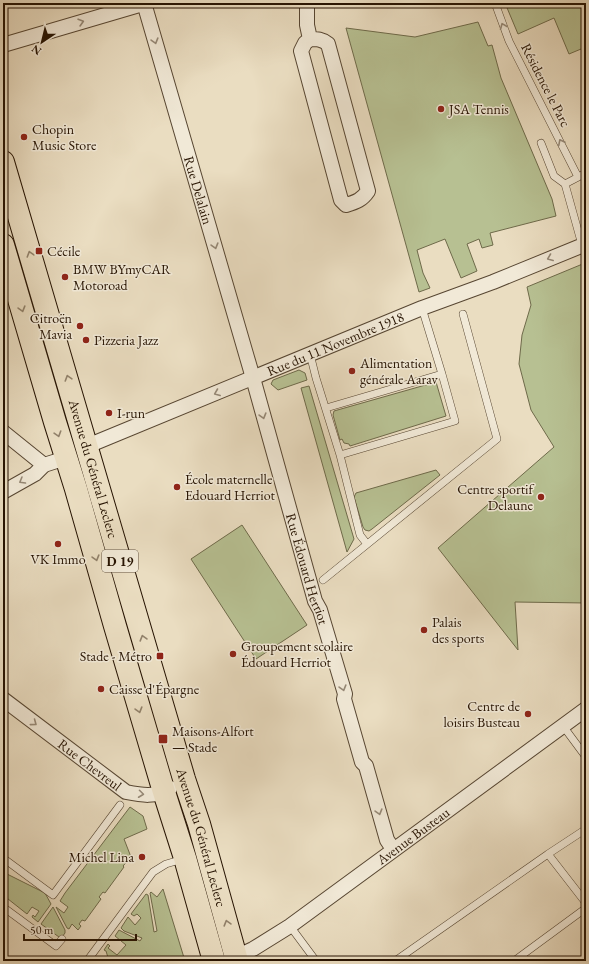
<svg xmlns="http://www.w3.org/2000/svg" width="589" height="964" font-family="'EB Garamond',serif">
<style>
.green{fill:#b7c092;stroke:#6e6a4a}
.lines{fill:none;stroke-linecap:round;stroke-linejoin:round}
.lane-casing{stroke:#574632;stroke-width:8}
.street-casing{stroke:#574632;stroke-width:16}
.primary-casing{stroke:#261302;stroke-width:24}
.lane{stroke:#f1e9d7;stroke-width:7}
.street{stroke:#f1e9d7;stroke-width:14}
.primary{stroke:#eaddc1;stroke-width:22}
.oneway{stroke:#968977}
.oneway2{stroke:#92826b}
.poi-dot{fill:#8f2418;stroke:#f1e9d7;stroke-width:1.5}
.labels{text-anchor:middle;stroke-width:3;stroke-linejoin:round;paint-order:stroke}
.shield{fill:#f1e9d7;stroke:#635342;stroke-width:1}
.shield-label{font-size:13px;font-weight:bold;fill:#261302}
.street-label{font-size:14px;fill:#261302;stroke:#f1e9d7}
.poi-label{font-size:14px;fill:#261302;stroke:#f1e9d7;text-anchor:start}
</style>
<rect width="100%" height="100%" fill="#eaddc1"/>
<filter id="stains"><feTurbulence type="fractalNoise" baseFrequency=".005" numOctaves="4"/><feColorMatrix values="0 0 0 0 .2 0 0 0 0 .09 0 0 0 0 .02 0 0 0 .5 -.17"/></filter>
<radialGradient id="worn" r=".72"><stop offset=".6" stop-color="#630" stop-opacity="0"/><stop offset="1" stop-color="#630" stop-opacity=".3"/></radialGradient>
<path class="green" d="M505 3H586V61L581 49 569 54 554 18 518 34Z
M478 22 488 46 492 45 501 78 552 199 556 216 490 233 493 245 482 248 479 239 467 244 477 271 461 278 445 239 417 250 423 273 430 288 419 292 346 28 415 37Z
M585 253H586V603L515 602 518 650 438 548 554 447 531 410 519 364 522 335 531 305 527 287 585 263 586 264Z
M299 370 305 373 307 380 278 390 271 384 273 380Z
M436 382 446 416 350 446 349 444 344 443 342 439 340 440 333 415 334 411Z
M309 386 354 539 347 552 301 388Z
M436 470 440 475 372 529 369 531 365 530 363 527 354 497 356 493Z
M242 525 307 625 256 659 191 559Z
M130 807 143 816 147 829 124 839 131 857 123 866 124 867 105 893 103 892 99 897 101 899 85 921 82 920 79 924 81 926 78 930 72 924 69 929 67 928 56 907 64 913 68 907 60 901 65 893Z
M3 872 45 893 51 904 38 922 32 917 33 915 35 917 39 911 32 907 27 914 3 895Z
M163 889 185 961H109L106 951 104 950 108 944 110 946 108 948 117 955 126 945 115 936 119 930 140 941 142 938 124 931 121 928 128 917 135 925 141 918 137 914 134 916 131 914 146 894 148 895 154 932 157 931 150 893 151 892 157 897Z
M53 907 65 930V933L62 937H59L41 924Z"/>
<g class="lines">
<defs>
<path id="lane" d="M495 3 509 41 578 177
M541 143 554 176 565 184
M582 245 565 184 586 173
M310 354 316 378 340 455 360 535 367 544
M326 408 442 374
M340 455 455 421 442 374 422 308
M323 580 497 439 463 314
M563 726 586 757
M586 829 548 854 586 903
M3 858 53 895 120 805
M3 907 56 946 62 939
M290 926 316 961
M87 961 153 872 166 864 183 859
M395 961 548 854
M514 961 586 908"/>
<g id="street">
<path id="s1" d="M144 3 253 378 315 601 320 610 345 694 344 699 362 762 366 766 387 840 393 849"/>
<path d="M307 3V25L310 39 305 43 301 51 341 200 346 205C356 202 362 200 368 191L328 44C322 39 317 39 310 39"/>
<path d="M3 45 146 3"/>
<path d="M3 432 44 465"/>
<path id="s2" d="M87 447 97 442 422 308 493 282 586 244"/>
<path d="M3 492 35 474 44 465 66 458"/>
<path id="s3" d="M3 699 126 792C141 795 156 798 170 788"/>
<path id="s4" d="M236 957 253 949 290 926 586 709"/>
</g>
<g id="primary">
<path id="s5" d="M3 162C64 367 124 573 184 779L199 824 237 961"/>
<path d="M3 245 55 422 76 489 115 626 164 792 185 858 214 961"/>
</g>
</defs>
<use href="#lane" class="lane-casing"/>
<use href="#street" class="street-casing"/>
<use href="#primary" class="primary-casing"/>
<use href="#lane" class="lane"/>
<use href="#street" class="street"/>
<use href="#primary" class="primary"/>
</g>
<defs><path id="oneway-chevron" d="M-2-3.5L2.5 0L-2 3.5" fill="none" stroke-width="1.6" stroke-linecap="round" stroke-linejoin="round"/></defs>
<g class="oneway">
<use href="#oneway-chevron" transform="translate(81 22) rotate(-16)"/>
<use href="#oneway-chevron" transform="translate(503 26) rotate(-112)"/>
<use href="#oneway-chevron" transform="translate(155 41) rotate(74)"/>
<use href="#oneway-chevron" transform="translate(561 142) rotate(-117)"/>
<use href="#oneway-chevron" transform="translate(215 246) rotate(74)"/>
<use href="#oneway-chevron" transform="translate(550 258) rotate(158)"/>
<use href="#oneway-chevron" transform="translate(217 393) rotate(158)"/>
<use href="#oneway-chevron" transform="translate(263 416) rotate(74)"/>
<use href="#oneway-chevron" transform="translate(22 481) rotate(150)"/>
<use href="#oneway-chevron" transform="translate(343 688) rotate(74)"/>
<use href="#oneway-chevron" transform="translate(34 723) rotate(37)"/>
<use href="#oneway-chevron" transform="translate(141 794) rotate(7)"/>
<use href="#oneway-chevron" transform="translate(379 812) rotate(74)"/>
</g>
<g class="oneway2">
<use href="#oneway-chevron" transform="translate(30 254) rotate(-107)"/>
<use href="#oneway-chevron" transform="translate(22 309) rotate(74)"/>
<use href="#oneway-chevron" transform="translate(68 378) rotate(-107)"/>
<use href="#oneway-chevron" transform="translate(58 434) rotate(73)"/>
<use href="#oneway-chevron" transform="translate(96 558) rotate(74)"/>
<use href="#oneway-chevron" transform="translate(143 638) rotate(-106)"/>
<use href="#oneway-chevron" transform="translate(139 710) rotate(74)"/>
<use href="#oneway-chevron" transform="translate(227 923) rotate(-106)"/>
</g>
<g class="poi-dot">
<circle cx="441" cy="109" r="4"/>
<circle cx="24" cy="137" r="4"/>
<rect x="35" y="247" width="8" height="8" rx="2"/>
<circle cx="65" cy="277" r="4"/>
<circle cx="80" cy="326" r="4"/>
<circle cx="86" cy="340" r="4"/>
<circle cx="352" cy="371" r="4"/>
<circle cx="109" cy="413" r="4"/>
<circle cx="177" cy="487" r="4"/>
<circle cx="541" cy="497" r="4"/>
<circle cx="58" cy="544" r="4"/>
<circle cx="424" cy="630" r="4"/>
<circle cx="233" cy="654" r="4"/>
<rect x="156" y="652" width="8" height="8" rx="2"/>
<circle cx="101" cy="689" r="4"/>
<circle cx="528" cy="714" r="4"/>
<rect x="158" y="734" width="10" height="10" rx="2"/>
<circle cx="142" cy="857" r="4"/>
</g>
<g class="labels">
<rect class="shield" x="102" y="550" width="36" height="22" rx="3"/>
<g class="shield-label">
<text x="120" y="566">D 19</text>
</g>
<g class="street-label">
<text transform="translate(546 85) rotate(63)" y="5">Résidence le Parc</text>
<text dy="5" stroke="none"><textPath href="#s1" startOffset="195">Rue Delalain</textPath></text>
<text dy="5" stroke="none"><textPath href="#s2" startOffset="269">Rue du 11 Novembre 1918</textPath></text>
<text dy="5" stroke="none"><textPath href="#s5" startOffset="320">Avenue du Général Leclerc</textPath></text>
<text dy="5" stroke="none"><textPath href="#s1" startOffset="589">Rue Édouard Herriot</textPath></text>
<text dy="5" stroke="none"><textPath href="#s3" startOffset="109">Rue Chevreul</textPath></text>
<text dy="5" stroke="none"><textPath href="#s4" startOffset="215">Avenue Busteau</textPath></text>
<text dy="5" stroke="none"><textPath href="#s5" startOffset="704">Avenue du Général Leclerc</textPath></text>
</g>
<g class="poi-label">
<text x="449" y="114">JSA Tennis</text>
<text x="32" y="134">Chopin<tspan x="32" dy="16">Music Store</tspan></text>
<text x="47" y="256">Cécile</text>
<text x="73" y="274">BMW BYmyCAR<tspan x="73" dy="16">Motoroad</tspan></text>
<text x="72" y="323" text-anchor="end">Citroën<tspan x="72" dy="16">Mavia</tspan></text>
<text x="94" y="345">Pizzeria Jazz</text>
<text x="360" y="368">Alimentation<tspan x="360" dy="16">générale Aarav</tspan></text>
<text x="117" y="418">I-run</text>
<text x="185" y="484">École maternelle<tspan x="185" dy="16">Edouard Herriot</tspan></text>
<text x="533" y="494" text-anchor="end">Centre sportif<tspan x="533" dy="16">Delaune</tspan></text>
<text x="58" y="564" text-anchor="middle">VK Immo</text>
<text x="432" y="627">Palais<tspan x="432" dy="16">des sports</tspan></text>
<text x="241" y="651">Groupement scolaire<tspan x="241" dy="16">Édouard Herriot</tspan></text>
<text x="152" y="661" text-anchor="end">Stade - Métro</text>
<text x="109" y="694">Caisse d'Épargne</text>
<text x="520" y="711" text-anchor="end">Centre de<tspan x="520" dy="16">loisirs Busteau</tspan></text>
<text x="172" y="736">Maisons-Alfort<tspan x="172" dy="16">— Stade</tspan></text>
<text x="134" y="862" text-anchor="end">Michel Lina</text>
</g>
</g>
<rect width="589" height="964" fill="none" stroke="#eaddc1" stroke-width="16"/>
<rect x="4" y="4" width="581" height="956" fill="none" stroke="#261302" stroke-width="2"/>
<rect x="8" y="8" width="573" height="948" fill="none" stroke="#261302"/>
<g transform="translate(42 42) rotate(215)" stroke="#f1e9d7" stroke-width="3" paint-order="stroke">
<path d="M0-3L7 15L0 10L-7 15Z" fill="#261302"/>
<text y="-6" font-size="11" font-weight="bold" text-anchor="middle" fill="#261302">N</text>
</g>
<path d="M24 934v6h112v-6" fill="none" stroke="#261302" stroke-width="2"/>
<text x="30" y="934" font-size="12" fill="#261302" stroke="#f1e9d7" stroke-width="3" paint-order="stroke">50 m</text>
<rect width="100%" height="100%" filter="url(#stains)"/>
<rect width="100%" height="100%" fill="url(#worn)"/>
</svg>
